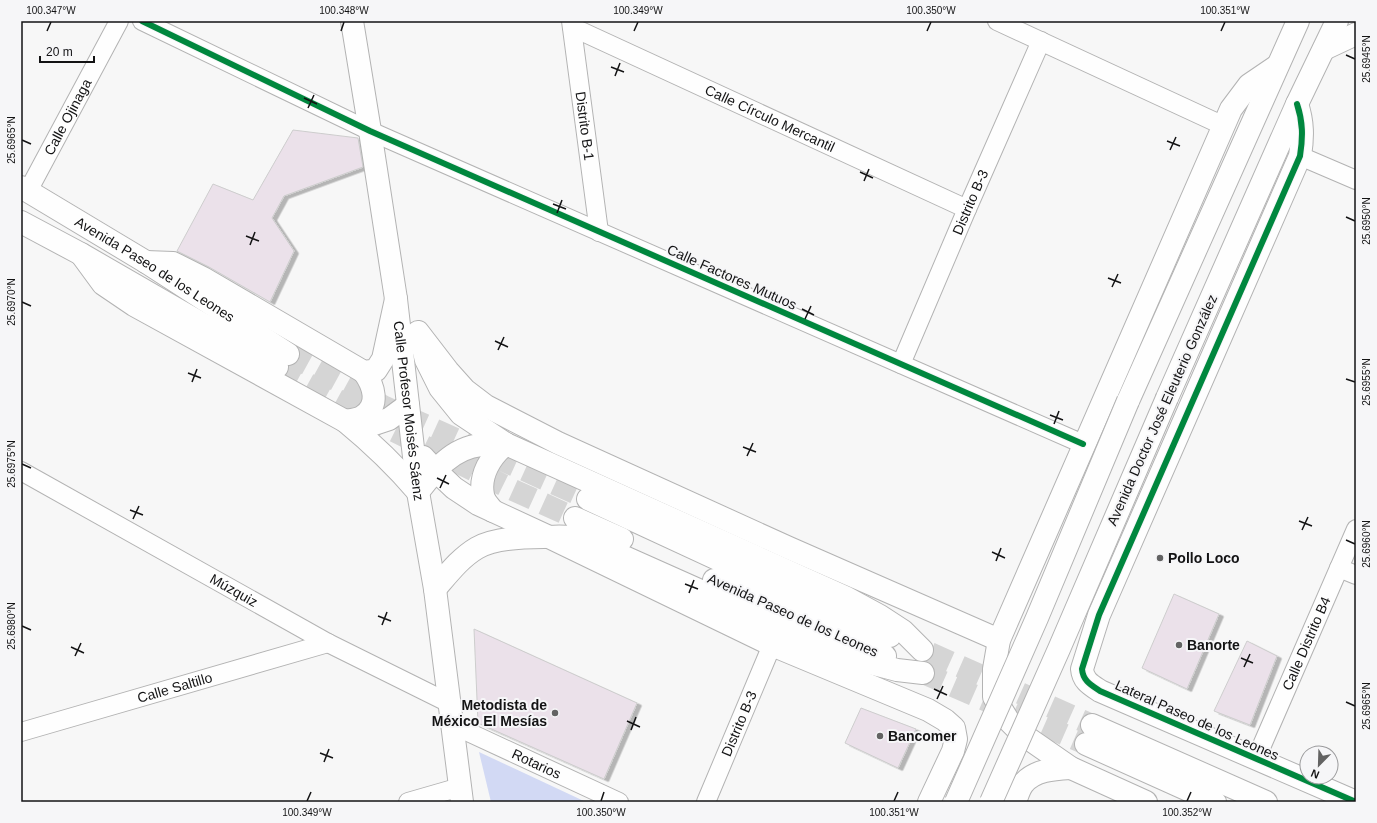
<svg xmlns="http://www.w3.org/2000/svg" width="1377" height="823" font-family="Arial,sans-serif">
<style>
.green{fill:#d2d9f4}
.building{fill:#ebe1ea;stroke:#cdcdcd;filter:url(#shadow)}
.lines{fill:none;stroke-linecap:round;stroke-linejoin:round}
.primary-tunnel{stroke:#d5d5d5;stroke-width:22;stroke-dasharray:22 11;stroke-linecap:butt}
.minor-casing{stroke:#b3b3b3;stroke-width:20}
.tertiary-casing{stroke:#b3b3b3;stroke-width:24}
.primary-casing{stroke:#b3b3b3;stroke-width:24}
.trunk-casing{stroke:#b3b3b3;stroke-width:24}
.minor{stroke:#fefefe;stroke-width:18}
.tertiary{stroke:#fefefe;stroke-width:22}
.primary{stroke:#fefefe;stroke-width:22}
.trunk{stroke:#fefefe;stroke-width:22}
.trunk-bridge-casing{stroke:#b3b3b3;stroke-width:24;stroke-linecap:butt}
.trunk-bridge{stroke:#fefefe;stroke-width:22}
.cycleway-casing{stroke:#f6f6f8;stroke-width:8}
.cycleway{stroke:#00873e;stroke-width:6}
.ticks{fill:none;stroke:#131314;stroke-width:1.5}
.poi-dot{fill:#636363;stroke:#f6f6f8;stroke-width:1.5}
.labels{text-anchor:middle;stroke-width:4;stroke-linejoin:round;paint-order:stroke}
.street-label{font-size:14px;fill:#131314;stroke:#f6f6f8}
.poi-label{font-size:14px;font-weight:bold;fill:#131314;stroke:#f6f6f8;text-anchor:start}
.neatline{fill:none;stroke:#131314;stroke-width:1.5}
.ticks-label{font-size:10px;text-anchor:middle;fill:#131314}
</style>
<defs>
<filter id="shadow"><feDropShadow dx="4.5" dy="2.5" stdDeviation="0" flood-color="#0004"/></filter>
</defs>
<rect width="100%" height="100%" fill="#f7f7f7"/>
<path class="green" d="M479 752 586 802H491Z"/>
<path class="building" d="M293 130 358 138 363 167 284 196 272 218 294 251 270 302 209 267 177 251 213 184 253 200Z
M1174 594 1219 614 1187 689 1142 668Z
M474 629 637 703 604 779 478 723Z
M1247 641 1277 656 1250 725 1214 711Z
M861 708 916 729 898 768 845 743Z"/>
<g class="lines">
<path class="primary-tunnel" d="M288 354 383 406 588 499
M279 368 394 431 513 490 575 518
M930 653 1092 725
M923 673 1086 744"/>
<defs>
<g id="minor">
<path d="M142 21 370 131 1083 444"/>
<path id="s1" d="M571 21 599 232"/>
<path d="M997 21 1224 126"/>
<path id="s2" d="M572 27 967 209"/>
<path d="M1300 156 1356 180"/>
<path id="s3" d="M28 191 119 21"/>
<path id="s4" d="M901 364 967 209 1041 41"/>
<path id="s5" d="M21 471 328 643 449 703"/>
<path d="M1339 568 1356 575"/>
<path id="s6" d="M453 725 619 802"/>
<path id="s7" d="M21 732 328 643"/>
<path id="s8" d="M1256 759 1356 529"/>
<path d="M408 802 460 787"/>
<path id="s9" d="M706 802 772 645"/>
</g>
<g id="tertiary">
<path id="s10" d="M352 21 370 131 396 299 418 492 435 589 462 802"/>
<path d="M1324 49 1356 34"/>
<path d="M1297 104C1303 122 1303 137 1300 156L1099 615 1082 669C1083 681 1091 685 1100 691L1356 802"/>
<path d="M418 332 448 371 465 390 486 406 558 443 789 548 999 640"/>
<path d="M423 457 435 470 454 488 478 504 549 537 772 645 928 710 945 720 954 728 956 739 953 751 929 802"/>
<path d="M435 589C448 574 460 558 477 548 494 538 525 537 544 537"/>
<path d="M1015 802C1017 797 1019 789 1023 784 1034 770 1054 769 1071 768"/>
<path d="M1146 802 1071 768 1022 734 1008 720 994 697V669L999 640 1231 109 1249 85 1277 66"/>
</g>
<g id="primary">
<path id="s11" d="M21 187 146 262 288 354"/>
<path d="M21 222 81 254 277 367"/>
<path d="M81 254 103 284 134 305 345 421C373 444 395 465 418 492 435 470 452 448 481 445 490 444 498 444 506 444"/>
<path d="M146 262 173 263 203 278 364 372 376 370 383 359 396 299"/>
<path d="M420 336 426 360 440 388 461 414 506 444 845 597 880 616 903 631 922 650"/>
<path d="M345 421C350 420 359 419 363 416 380 405 374 386 364 372"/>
<path d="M350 422 371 425 389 419 408 405"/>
<path d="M588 499 778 587 890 636"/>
<path d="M493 511C490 507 484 501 483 495 479 475 491 456 506 444"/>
<path d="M575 518 622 539"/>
<path d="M549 537C566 535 578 538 593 543L851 658 897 670 923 673"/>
<path d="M714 580 885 656"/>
<path d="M1092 725 1266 802"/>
<path d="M1086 744 1215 802"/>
</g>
<path id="trunk" d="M1167 398 1297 104 1337 21
M1128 401 1298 21"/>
</defs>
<use href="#minor" class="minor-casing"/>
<use href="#tertiary" class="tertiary-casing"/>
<use href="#primary" class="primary-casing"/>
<use href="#trunk" class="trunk-casing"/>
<use href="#minor" class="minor"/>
<use href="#tertiary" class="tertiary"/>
<use href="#primary" class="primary"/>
<use href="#trunk" class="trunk"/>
<defs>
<path id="trunk-bridge" d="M956 802 1037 618 1128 401
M991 802 1059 649 1167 398"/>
</defs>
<use href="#trunk-bridge" class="trunk-bridge-casing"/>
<use href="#trunk-bridge" class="trunk-bridge"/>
<defs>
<path id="cycleway" d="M142 21 370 131 1083 444
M1297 104C1303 122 1303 137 1300 156L1099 615 1082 669C1083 681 1091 685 1100 691L1356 802"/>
</defs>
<use href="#cycleway" class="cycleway-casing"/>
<use href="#cycleway" class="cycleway"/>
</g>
<path class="ticks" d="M47 31 51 22M341 31 344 22M634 31 638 22M927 31 931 22M1221 31 1225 22M1346 55 1355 59M611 67 624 72M615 76 620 63M304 98 317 104M308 108 314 95M22 140 31 144M1167 141 1180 146M1170 150 1176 137M860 172 873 178M864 181 869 169M553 204 566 209M557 213 562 200M1346 217 1355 221M246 236 259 241M250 245 255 232M1108 278 1121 283M1112 287 1118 274M22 302 31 306M802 309 814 315M805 319 811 306M495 341 508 347M498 350 504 337M188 373 201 378M1346 379 1355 382M192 382 197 369M1050 415 1063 420M1054 424 1059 411M743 447 756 452M747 456 753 443M22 464 31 468M437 478 449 484M440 488 446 475M130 510 143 515M133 519 139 506M1299 521 1312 526M1302 530 1308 517M1346 540 1355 544M992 552 1005 558M996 561 1001 548M685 584 698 589M689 593 694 580M378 616 391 621M382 625 387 612M22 626 31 630M71 647 84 653M75 656 81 643M1241 658 1253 663M1244 667 1250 654M934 689 947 695M937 699 943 686M1346 702 1355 706M627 721 640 727M631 730 636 717M320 753 333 758M324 762 329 749M307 801 311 792M601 801 604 792M894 801 898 792M1187 801 1191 792"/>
<g class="poi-dot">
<circle cx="1160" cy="558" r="4"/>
<circle cx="1179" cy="645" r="4"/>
<circle cx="555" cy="713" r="4"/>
<circle cx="880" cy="736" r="4"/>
</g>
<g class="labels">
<g class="street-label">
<text dy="5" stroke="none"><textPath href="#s3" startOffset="84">Calle Ojinaga</textPath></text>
<text dy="5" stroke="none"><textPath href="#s2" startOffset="218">Calle Círculo Mercantil</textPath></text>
<text dy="5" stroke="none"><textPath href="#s1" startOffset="106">Distrito B-1</textPath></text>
<text dy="5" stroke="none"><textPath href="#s4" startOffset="176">Distrito B-3</textPath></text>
<text dy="5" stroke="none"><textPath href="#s11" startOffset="157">Avenida Paseo de los Leones</textPath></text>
<text transform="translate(732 277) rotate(24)" y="5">Calle Factores Mutuos</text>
<text transform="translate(1162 410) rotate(-66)" y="5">Avenida Doctor José Eleuterio González</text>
<text dy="5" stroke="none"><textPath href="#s10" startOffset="394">Calle Profesor Moisés Sáenz</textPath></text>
<text dy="5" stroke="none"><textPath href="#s5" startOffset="244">Múzquiz</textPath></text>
<text transform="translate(793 615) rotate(24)" y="5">Avenida Paseo de los Leones</text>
<text dy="5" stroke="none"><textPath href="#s8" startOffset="126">Calle Distrito B4</textPath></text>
<text dy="5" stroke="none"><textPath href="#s7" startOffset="160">Calle Saltillo</textPath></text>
<text transform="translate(1197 720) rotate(24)" y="5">Lateral Paseo de los Leones</text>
<text dy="5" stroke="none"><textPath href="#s9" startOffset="85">Distrito B-3</textPath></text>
<text dy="5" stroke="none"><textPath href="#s6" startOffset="92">Rotarios</textPath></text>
</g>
<g class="poi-label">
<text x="1168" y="563">Pollo Loco</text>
<text x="1187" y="650">Banorte</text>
<text x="547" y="710" text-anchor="end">Metodista de<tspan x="547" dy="16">México El Mesías</tspan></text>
<text x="888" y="741">Bancomer</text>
</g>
</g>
<rect width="1377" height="823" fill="none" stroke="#f6f6f8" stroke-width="44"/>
<g transform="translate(1319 765) rotate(203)"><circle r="19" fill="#f6f6f8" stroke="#9b9b9d"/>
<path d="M0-3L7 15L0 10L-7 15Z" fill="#636363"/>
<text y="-6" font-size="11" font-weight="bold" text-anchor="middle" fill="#131314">N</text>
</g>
<path d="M40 56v6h54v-6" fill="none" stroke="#131314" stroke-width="2"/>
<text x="46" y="56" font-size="12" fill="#131314" stroke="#f6f6f8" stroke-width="3" paint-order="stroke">20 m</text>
<rect x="22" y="22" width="1333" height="779" class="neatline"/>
<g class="ticks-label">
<text x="51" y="14">100.347°W</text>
<text x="344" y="14">100.348°W</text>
<text x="638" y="14">100.349°W</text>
<text x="931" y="14">100.350°W</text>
<text x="1225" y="14">100.351°W</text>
<text transform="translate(1366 59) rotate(-90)" y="4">25.6945°N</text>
<text transform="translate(11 140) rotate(-90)" y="4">25.6965°N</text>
<text transform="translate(1366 221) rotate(-90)" y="4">25.6950°N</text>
<text transform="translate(11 302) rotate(-90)" y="4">25.6970°N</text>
<text transform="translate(1366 382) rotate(-90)" y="4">25.6955°N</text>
<text transform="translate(11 464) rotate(-90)" y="4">25.6975°N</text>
<text transform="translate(1366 544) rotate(-90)" y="4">25.6960°N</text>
<text transform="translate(11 626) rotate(-90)" y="4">25.6980°N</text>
<text transform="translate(1366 706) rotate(-90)" y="4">25.6965°N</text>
<text x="307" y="816">100.349°W</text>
<text x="601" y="816">100.350°W</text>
<text x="894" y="816">100.351°W</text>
<text x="1187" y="816">100.352°W</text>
</g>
</svg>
